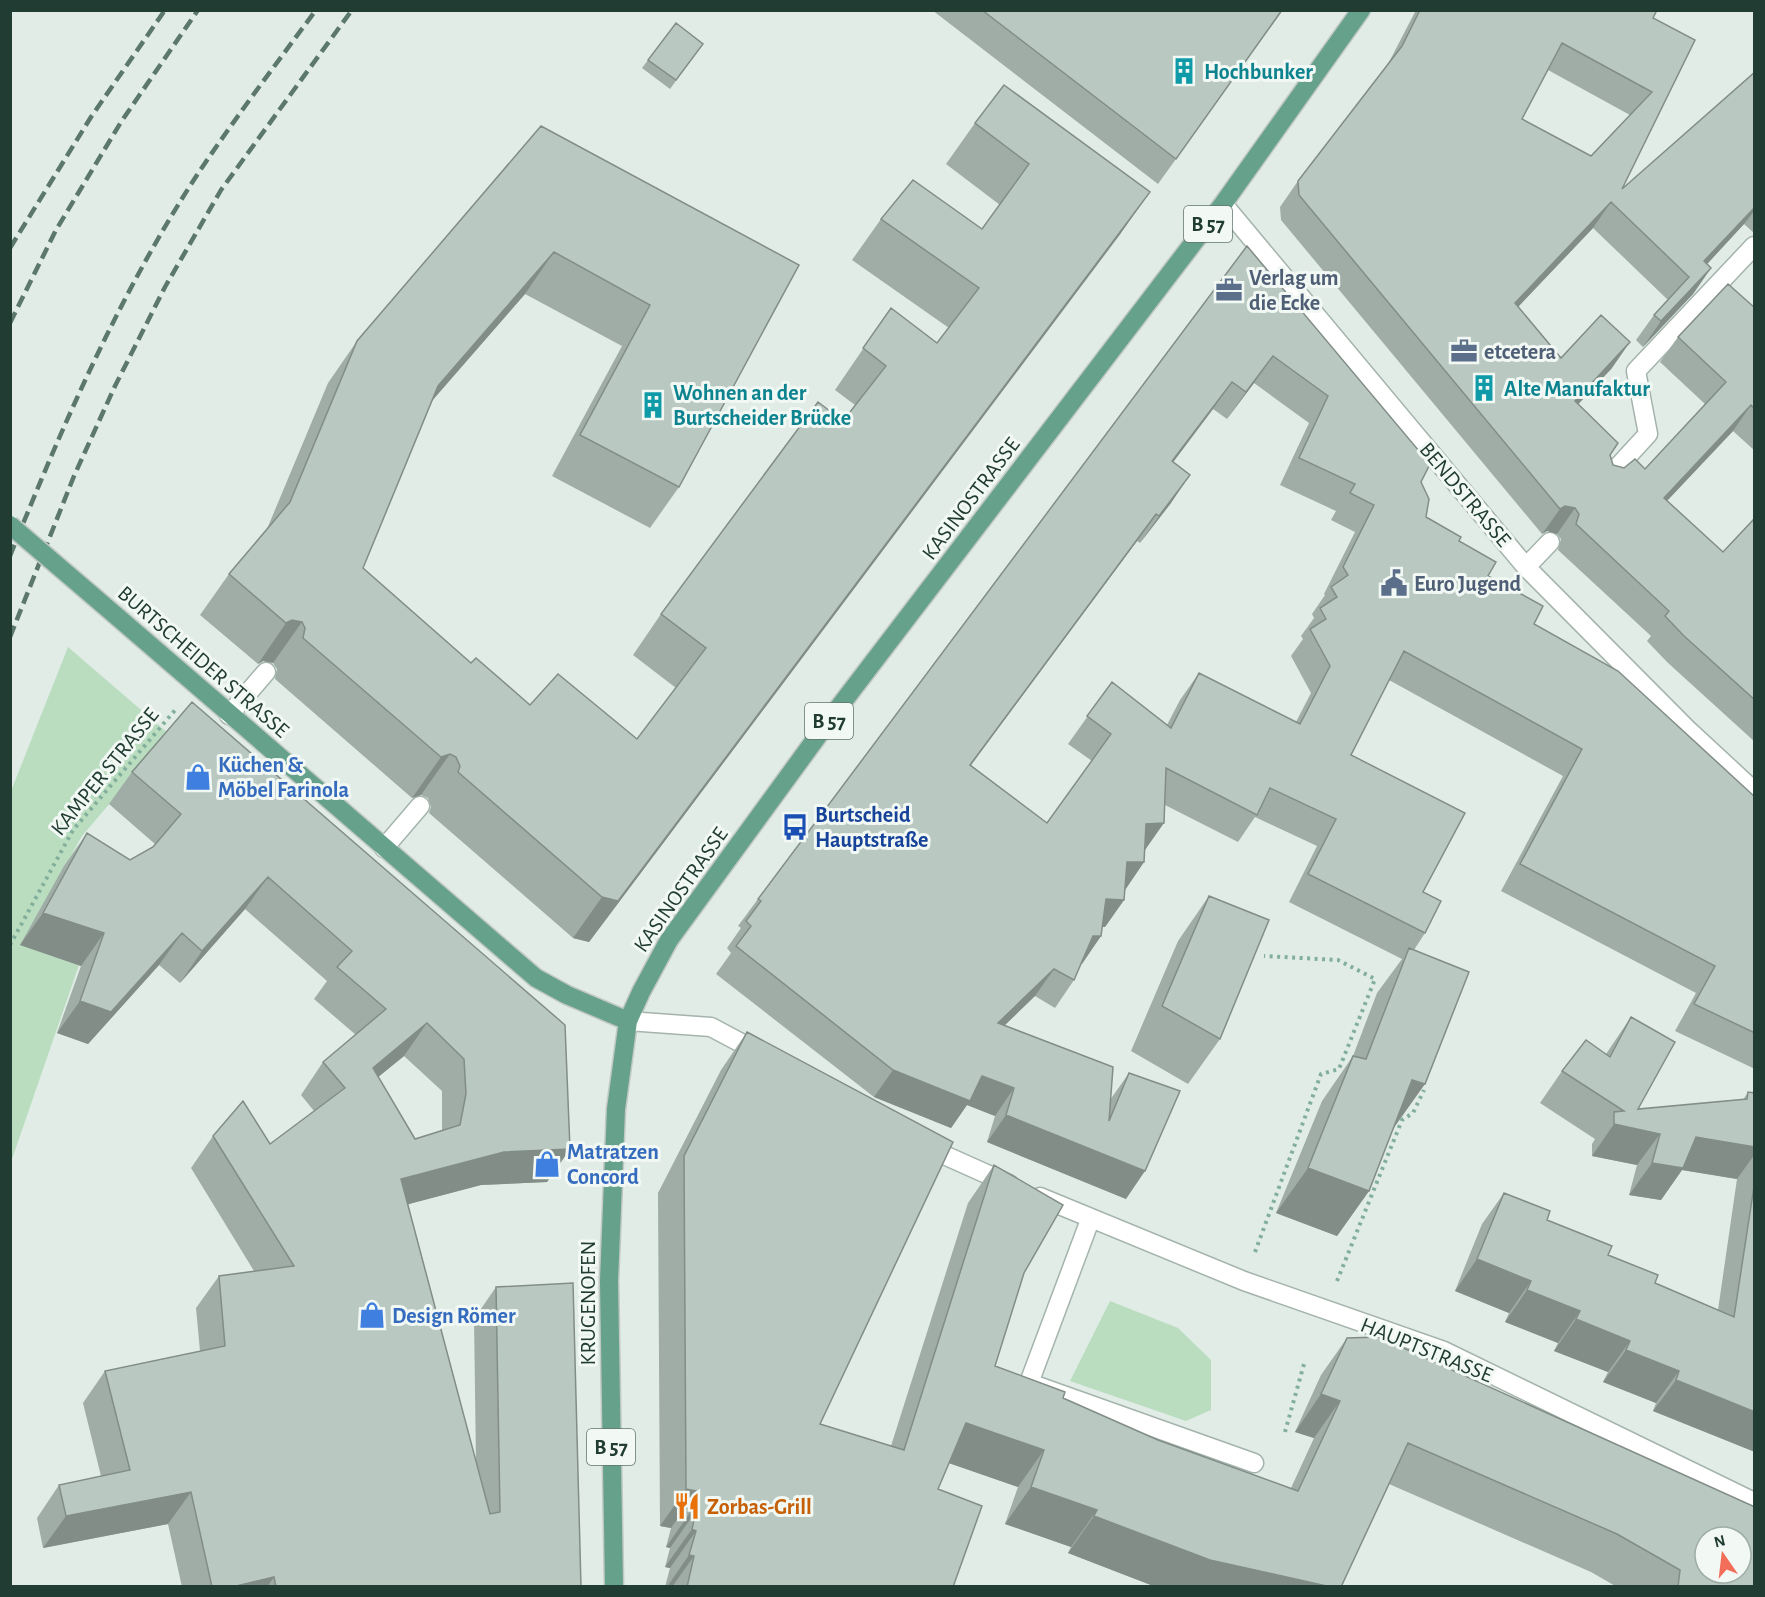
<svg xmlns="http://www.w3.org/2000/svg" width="1765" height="1597" font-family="'Alegreya Sans',sans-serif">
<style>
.green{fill:#baddc0}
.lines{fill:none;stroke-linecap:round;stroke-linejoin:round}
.minor-casing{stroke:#a4b4ac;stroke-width:21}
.major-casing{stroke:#c1c8c6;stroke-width:21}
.path{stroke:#82af9c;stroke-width:4;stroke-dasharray:3 4.5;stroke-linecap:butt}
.minor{stroke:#fff;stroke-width:18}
.major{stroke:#66a18c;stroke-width:18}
.rail{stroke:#5c786d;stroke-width:4.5;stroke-dasharray:12 6;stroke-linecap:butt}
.major-bridge-casing{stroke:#c1c8c6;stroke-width:21;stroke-linecap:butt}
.major-bridge{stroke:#66a18c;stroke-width:18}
.wall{fill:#9fada6;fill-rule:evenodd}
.shaded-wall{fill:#828d87}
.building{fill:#b9c9c1;stroke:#828d87;stroke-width:1.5;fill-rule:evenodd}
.labels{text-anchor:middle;stroke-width:6;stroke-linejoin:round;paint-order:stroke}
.shield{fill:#f2f8f4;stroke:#60746c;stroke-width:1.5}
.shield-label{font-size:21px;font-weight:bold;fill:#213c32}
.culture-label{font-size:22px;font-weight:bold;fill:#0d838f;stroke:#f2f8f4;text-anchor:start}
.service-label{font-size:22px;font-weight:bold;fill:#4e5e75;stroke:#f2f8f4;text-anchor:start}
.street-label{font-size:22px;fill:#213c32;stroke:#f2f8f4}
.shop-label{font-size:22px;font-weight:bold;fill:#366cbe;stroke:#f2f8f4;text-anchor:start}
.transit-label{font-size:22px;font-weight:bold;fill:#164399;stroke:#f2f8f4;text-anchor:start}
.food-label{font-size:22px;font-weight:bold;fill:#c56008;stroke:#f2f8f4;text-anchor:start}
</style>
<rect width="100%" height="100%" fill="#e1ece6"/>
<path class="green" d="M68 647 169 734 82 836 21 945 79 965 11 1162V791Z
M1110 1301 1178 1328 1211 1360V1410L1186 1421 1070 1381Z"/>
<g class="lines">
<defs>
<path id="minor" d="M1223 204 1526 567 1687 729 1754 791
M1603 483 1648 434 1636 371 1754 246
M1526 567 1550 542
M229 715 266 672
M384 848 420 806
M628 1021 711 1027 762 1054
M924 1146 1009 1184
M1040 1197 1244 1281 1444 1351 1754 1502
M1090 1220 1029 1383 1254 1463"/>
<path id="major" d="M114 614 536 978 567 995 628 1021
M614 1586 609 1281 616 1109 628 1021 641 992 669 940 836 711 1223 204 1361 10"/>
</defs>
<use href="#minor" class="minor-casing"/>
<use href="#major" class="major-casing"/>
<path class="path" d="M10 945 73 830 176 709
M1255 1252 1321 1074 1339 1069 1375 979 1338 960 1264 956
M1337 1281 1402 1120 1413 1113 1424 1090
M1285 1432 1304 1364"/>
<use href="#minor" class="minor"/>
<use href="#major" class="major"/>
<path class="rail" d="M10 248 91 117 165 10
M10 323 56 230 121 122 198 10
M10 556C63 424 121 291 199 172 236 117 276 64 316 10
M10 637 74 476 115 386 165 287 221 190 352 10"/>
<defs>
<path id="major-bridge" d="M10 525 114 614"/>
</defs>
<use href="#major-bridge" class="major-bridge-casing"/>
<use href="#major-bridge" class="major-bridge"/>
</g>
<path class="wall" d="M932 10H1283L1158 184Z
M1416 10H1657L1653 18 1695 40 1622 189 1755 72V234L1744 224 1707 264 1711 268 1693 294 1643 347 1636 340 1654 315 1668 300 1593 228 1518 307 1561 358 1612 368 1578 404 1610 455 1613 465 1624 468 1645 469 1705 404 1660 362 1678 337 1755 308V451L1733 431 1667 501 1723 552 1755 518V742L1667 662 1647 641 1651 636 1558 550 1561 539 1557 534 1547 531 1542 534 1281 220 1280 207 1298 181 1388 64ZM1548 70 1630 115 1591 156 1522 119Z
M703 44 670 89 642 68 648 60Z
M975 123 1121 233 589 942 573 938 429 813 431 807 428 798 421 795 412 798 275 679 277 669 273 663 263 661 258 664 200 615 229 574 267 529 328 383 357 341 541 126 799 265 679 487 650 528 552 476 622 346 525 294 432 401 363 568 471 663 530 705 637 739 676 688 633 655 661 614 843 421 855 405 835 390 891 308 937 343 949 328 852 260 881 219 982 229 1000 205 946 164Z
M1247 246 1421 482 1426 517 1459 541 1488 576 1534 624 1755 797V1069L1675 1031 1696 993 1501 891 1563 776 1389 680 1351 755 1423 892 1425 933 1414 950 1393 1129 1369 1191 1337 1236 1276 1213 1322 1101 1353 1056 1377 993 1402 959 1289 902 1317 846 1255 817 1238 842 1165 805 1145 850 1144 862 1125 890 1124 900 1105 927H1102L1101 936 1081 964 1074 980 1055 1008 1035 996 1005 1025 1110 1100 1129 1073 1126 1199 987 1142 995 1116 967 1105 951 1128 874 1097 716 974 731 953 727 948 741 928 738 926 758 899ZM1254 383 1309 423 1280 485 1336 511 1331 520 1355 532 1324 594 1325 595 1312 614 1314 618 1301 636 1303 639 1291 656 1311 693 1296 722 1199 673 1180 700 1167 725 1112 682 1068 744 1092 761 1047 823 971 765 1137 541 1140 543 1171 503 1173 462 1213 409 1227 419Z
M192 702 570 1149 547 1182 481 1185 408 1204 476 1463 474 1319 496 1287 581 1587H182L168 1524 43 1548 37 1518 59 1485 101 1476 83 1403 105 1371 200 1351 196 1308 219 1276 254 1271 191 1168 213 1136 270 1144 314 1111 301 1095 323 1062 356 1035 314 999 327 981 245 909 180 983 159 965 88 1044 57 1033 81 966 20 945 64 866 87 833 130 860 153 847 155 844 109 804 132 772ZM404 1056 442 1091V1130L415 1139 378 1077Z
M1209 896 1220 1039 1188 1084 1131 1051 1178 941Z
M1631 1017 1638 1109 1743 1100 1748 1092 1755 1093V1452L1653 1411 1656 1403 1603 1382 1608 1372 1554 1351 1558 1343 1505 1322 1509 1313 1455 1291 1482 1224 1504 1193 1547 1220 1655 1283 1718 1310 1737 1179 1682 1170 1661 1200 1629 1195 1637 1165 1592 1156V1144L1595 1139 1540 1103 1562 1071 1606 1054Z
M747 1032 820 1424 891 1446 968 1203 994 1165 1024 1273 995 1366 1063 1398 1158 1440 1291 1488 1314 1438 1295 1432 1321 1375 1347 1338 1755 1587H1617L1591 1572 1389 1484 1341 1587H1156L1068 1553 1071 1547 1005 1524 1018 1487 949 1463 938 1489 953 1587H665L670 1568 665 1567 670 1548 666 1547 671 1528 660 1526 658 1193 721 1070Z"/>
<path class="shaded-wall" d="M1150 192 1121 233 589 942 573 938 602 897Z
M1611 202 1593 228 1497 329 1515 303Z
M1755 207V210L1744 224 1686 287 1704 261Z
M554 252 525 294 409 427 438 386Z
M1711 268 1693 294 1643 347 1661 321Z
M1630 342 1612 368 1557 427 1575 401Z
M1273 356 1254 383 1227 419 1246 392Z
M1232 382 1213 409 1153 489 1172 461Z
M1751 405 1733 431 1646 523 1664 498Z
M1190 475 1171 503 1140 543 1159 516Z
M1565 506 1575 508 1557 534 1547 531 1542 534 1560 509Z
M1156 514 1137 541 951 792 970 765Z
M292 620 302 622 273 663 263 661 258 664 286 623Z
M450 754 421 795 412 798 441 757Z
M1164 823 1145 850 1146 824Z
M1127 862H1144L1125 890Z
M268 877 245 909 180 983 202 951Z
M1106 899 1124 900 1105 927 1087 926Z
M43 913 104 933 81 966 20 945Z
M182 933 159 965 88 1044 57 1033 80 1001Z
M1093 936H1101L1082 964 1074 963Z
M1054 969 1035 996 979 1050 998 1023Z
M427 1023 404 1056 350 1100 373 1068Z
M893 1070 982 1076 1014 1088 995 1116 967 1105 951 1128 874 1097Z
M1412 1080 1425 1084 1393 1129Z
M1006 1115 1145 1171 1126 1199 987 1142Z
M1614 1124 1660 1134 1637 1165 1592 1156Z
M1696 1137 1755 1147V1154L1737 1179 1682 1170 1661 1200 1629 1195 1652 1163Z
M570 1149 547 1182 481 1185 379 1212 401 1179 504 1152Z
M1308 1168 1369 1191 1337 1236 1276 1213Z
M1477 1259 1531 1281 1509 1313 1455 1291Z
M1527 1290 1580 1311 1558 1343 1505 1322Z
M1576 1319 1630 1341 1608 1372 1554 1351Z
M1626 1350 1679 1371 1656 1403 1603 1382Z
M1676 1380 1755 1412V1452L1653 1411Z
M1321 1394 1340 1401 1314 1438 1295 1432Z
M966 1423 1044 1450 1018 1487 940 1460Z
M1031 1487 1097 1510 1071 1547 1005 1524Z
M686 1489 697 1491 671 1528 660 1526Z
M191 1492 168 1524 43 1548 66 1516Z
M692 1510 696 1511 670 1548 666 1547Z
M1094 1516 1331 1587H1156L1068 1553Z
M692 1529 696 1531 670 1568 665 1567Z
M689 1555 694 1556 672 1587H667Z
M274 1577 267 1587H232Z"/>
<path class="building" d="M982 10H1282L1176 159Z
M1420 10H1657L1653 18 1695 40 1622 189 1755 72V207L1704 261 1711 268 1661 321 1654 315 1689 277 1611 202 1515 303 1561 358 1601 315 1630 342 1575 401 1618 443 1610 455 1613 465 1624 468 1635 459 1645 469 1726 382 1678 337 1728 284 1755 308V409L1751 405 1664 498 1723 552 1755 518V700L1684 636 1665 616 1669 611 1576 524 1579 514 1575 508 1565 506 1560 509 1299 195 1298 181 1402 46ZM1562 43 1652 92 1591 156 1522 119Z
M676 23 703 44 676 80 648 60Z
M1004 85 1150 192 618 901 602 897 458 772 460 766 456 757 450 754 441 757 303 638 305 628 302 622 292 620 286 623 229 574 290 502 357 341 541 126 799 265 679 487 580 435 650 305 554 252 438 386 363 568 471 663 476 658 530 705 558 674 637 739 706 648 661 614 818 402 843 421 886 366 863 348 891 308 937 343 979 288 881 219 913 180 982 229 1029 164 975 123Z
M1247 246 1430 464 1421 482 1429 499 1426 517 1461 537 1459 541 1496 562 1488 576 1543 606 1534 624 1618 671 1755 797V1033L1694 1004 1715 966 1520 864 1582 749 1404 651 1351 755 1465 813 1423 892 1441 901 1425 933 1308 874 1336 819 1270 788 1257 815 1166 768 1164 823 1146 824 1144 862H1127L1124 900 1106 899 1101 936H1093L1074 980 1054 969 998 1023 1113 1067 1109 1121 1129 1073 1180 1091 1145 1171 1006 1115 1014 1088 982 1076 970 1101 893 1070 736 946 751 926 746 921 761 901 758 899ZM1273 356 1328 396 1299 458 1355 484 1350 493 1374 505 1343 567 1348 575 1331 587 1337 597 1320 608 1326 619 1310 629 1330 666 1300 724 1199 673 1171 728 1112 682 1087 716 1111 734 1047 823 970 765 1156 514 1159 516 1190 475 1172 461 1232 382 1246 392Z
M192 702 565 1025 570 1149 504 1152 401 1179 490 1514 500 1512 496 1287 573 1283 581 1587H276L274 1577 232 1587H212L191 1492 66 1516 59 1485 130 1470 105 1371 225 1346 219 1276 294 1266 213 1136 243 1101 270 1144 345 1088 323 1062 386 1009 337 967 352 951 268 877 202 951 182 933 111 1012 80 1001 104 933 43 913 87 833 130 860 153 847 181 814 132 772ZM427 1023 464 1059 466 1094 460 1125 415 1139 373 1068Z
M1209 896 1269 920 1220 1039 1162 1006Z
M1409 948 1469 972 1425 1084 1412 1080 1369 1191 1308 1168 1353 1056 1366 1059Z
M1631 1017 1675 1042 1638 1109 1747 1099 1748 1092 1755 1093V1147L1696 1137 1683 1168 1652 1163 1660 1134 1614 1124V1112L1624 1111 1562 1071 1586 1040 1610 1057Z
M747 1032 953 1142 820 1424 904 1450 994 1165 1063 1205 1024 1273 995 1366 1065 1392 1063 1398 1158 1440 1298 1491 1340 1401 1321 1394 1347 1338 1379 1337 1755 1507V1587H1678L1680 1570 1617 1534 1408 1443 1341 1587H1331L1210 1560 1094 1516 1097 1510 1031 1487 1044 1450 966 1423 938 1489 982 1506 953 1587H687L694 1556 689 1555 696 1531 692 1529 696 1511 692 1510 697 1491 686 1489 684 1156ZM1705 1537H1741V1573H1705Z
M1755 1180V1412L1676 1380 1679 1371 1626 1350 1630 1341 1576 1319 1580 1311 1527 1290 1531 1281 1477 1259 1504 1193 1550 1211 1547 1220 1612 1246 1608 1255 1658 1275 1655 1283 1734 1317Z"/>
<defs>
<symbol id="building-bare" viewBox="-9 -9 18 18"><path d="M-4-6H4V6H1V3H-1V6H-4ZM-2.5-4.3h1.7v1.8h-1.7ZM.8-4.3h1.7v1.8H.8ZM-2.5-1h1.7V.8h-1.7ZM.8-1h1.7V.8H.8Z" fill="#0f9aa8" stroke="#f2f8f4" stroke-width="2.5" paint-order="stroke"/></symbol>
<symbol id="office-bare" viewBox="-9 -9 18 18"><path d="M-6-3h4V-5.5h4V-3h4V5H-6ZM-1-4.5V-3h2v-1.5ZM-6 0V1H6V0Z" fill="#5c6f8a" stroke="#f2f8f4" stroke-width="2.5" paint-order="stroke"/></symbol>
<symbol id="civic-bare" viewBox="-9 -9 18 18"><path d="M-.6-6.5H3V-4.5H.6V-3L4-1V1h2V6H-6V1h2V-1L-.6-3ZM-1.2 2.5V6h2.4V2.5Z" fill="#5c6f8a" stroke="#f2f8f4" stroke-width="2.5" paint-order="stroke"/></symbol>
<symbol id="shop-bare" viewBox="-9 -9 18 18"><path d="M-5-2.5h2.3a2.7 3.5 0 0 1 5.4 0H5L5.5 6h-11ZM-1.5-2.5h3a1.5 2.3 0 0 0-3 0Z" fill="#3f7fe0" stroke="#f2f8f4" stroke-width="2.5" paint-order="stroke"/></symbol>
<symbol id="bus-bare" viewBox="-9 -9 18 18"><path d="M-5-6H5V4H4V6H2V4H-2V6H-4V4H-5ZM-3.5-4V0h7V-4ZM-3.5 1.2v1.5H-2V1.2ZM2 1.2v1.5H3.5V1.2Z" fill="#1a4fb4" stroke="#f2f8f4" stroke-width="2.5" paint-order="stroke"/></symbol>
<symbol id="restaurant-bare" viewBox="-9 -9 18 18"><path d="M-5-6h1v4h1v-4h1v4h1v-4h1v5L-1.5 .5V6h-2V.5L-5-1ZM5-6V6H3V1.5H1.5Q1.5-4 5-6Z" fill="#e8710a" stroke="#f2f8f4" stroke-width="2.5" paint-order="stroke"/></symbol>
</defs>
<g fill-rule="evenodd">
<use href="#building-bare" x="1165" y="52" width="38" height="38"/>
<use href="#office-bare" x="1210" y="271" width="38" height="38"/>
<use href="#office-bare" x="1445" y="332" width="38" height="38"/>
<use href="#building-bare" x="1465" y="369" width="38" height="38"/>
<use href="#building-bare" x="634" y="386" width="38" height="38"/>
<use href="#civic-bare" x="1375" y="564" width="38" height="38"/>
<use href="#shop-bare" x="179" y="758" width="38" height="38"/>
<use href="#bus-bare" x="776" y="808" width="38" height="38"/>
<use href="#shop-bare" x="528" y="1145" width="38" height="38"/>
<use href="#shop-bare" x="353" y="1296" width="38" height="38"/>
<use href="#restaurant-bare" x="668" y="1487" width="38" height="38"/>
</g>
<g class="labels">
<g class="shield">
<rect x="1184" y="206" width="48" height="36" rx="4.5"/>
<rect x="805" y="703" width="48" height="36" rx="4.5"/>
<rect x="587" y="1429" width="48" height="36" rx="4.5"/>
</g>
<g class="shield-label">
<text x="1208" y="231">B 57</text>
<text x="829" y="728">B 57</text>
<text x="611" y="1454">B 57</text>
</g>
<g class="culture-label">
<text x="1204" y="79">Hochbunker</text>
<text x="1504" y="396">Alte Manufaktur</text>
<text x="673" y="400">Wohnen an der<tspan x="673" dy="25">Burtscheider Brücke</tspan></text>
</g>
<g class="service-label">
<text x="1249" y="285">Verlag um<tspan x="1249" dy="25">die Ecke</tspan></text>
<text x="1484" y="359">etcetera</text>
<text x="1414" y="591">Euro Jugend</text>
</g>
<g class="street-label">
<text transform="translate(1466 494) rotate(50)" y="8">BENDSTRASSE</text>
<text transform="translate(970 498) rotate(-53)" y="8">KASINOSTRASSE</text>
<text transform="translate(204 661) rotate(41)" y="8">BURTSCHEIDER STRASSE</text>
<text transform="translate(104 771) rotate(-51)" y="8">KAMPER STRASSE</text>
<text transform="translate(680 889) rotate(-55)" y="8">KASINOSTRASSE</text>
<text transform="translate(587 1303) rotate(-90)" y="8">KRUGENOFEN</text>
<text transform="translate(1427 1349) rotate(22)" y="8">HAUPTSTRASSE</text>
</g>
<g class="shop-label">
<text x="218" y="772">Küchen &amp;<tspan x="218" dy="25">Möbel Farinola</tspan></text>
<text x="567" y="1159">Matratzen<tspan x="567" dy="25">Concord</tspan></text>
<text x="392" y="1323">Design Römer</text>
</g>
<g class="transit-label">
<text x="815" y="822">Burtscheid<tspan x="815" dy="25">Hauptstraße</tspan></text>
</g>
<g class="food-label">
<text x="707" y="1514">Zorbas-Grill</text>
</g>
</g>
<rect width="1765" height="1597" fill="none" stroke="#213c32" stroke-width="24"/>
<g transform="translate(1723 1555) rotate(346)"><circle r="28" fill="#f2f8f4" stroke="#9eada6" stroke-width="1.5"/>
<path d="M0-4.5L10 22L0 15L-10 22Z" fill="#f26e59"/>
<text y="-9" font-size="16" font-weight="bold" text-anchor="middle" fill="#213c32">N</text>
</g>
</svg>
